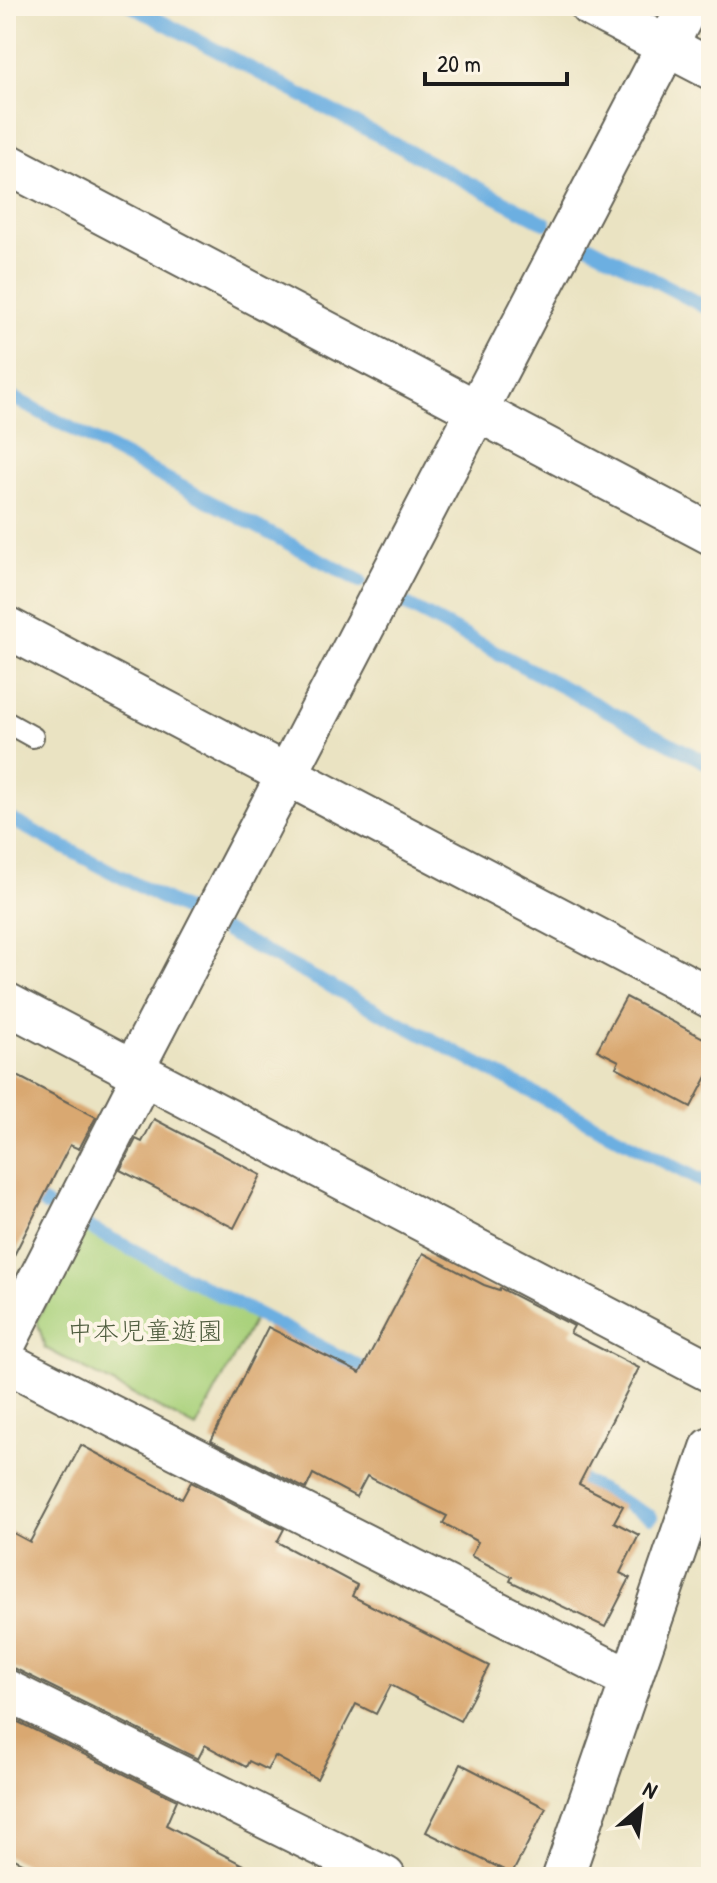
<svg xmlns="http://www.w3.org/2000/svg" width="717" height="1883" font-family="'Patrick Hand','Klee One',sans-serif">
<style>
.green{fill:#aad27d;stroke:#63774c;stroke-width:2}
.lines{fill:none;stroke-linecap:round;stroke-linejoin:round}
.stream{stroke:#6cafe1;stroke-width:14}
.building{fill:#d9a871}
.service-casing{stroke:#646256;stroke-width:24}
.minor-casing{stroke:#646256;stroke-width:44}
.service{stroke:#fff;stroke-width:20}
.minor{stroke:#fff;stroke-width:40}
.labels{text-anchor:middle;stroke-width:8;stroke-linejoin:round;paint-order:stroke}
.park-label{font-size:26px;fill:#4e5c3e;stroke:#fcf5e5}
</style>
<rect width="100%" height="100%" fill="#fcf5e5"/>
<filter id="ink" filterUnits="userSpaceOnUse"><feTurbulence type="fractalNoise" baseFrequency=".0125" numOctaves="2"/><feDisplacementMap in="SourceGraphic" scale="16" xChannelSelector="R" yChannelSelector="G"/><feConvolveMatrix kernelMatrix="1 2 1 2 8 2 1 2 1" color-interpolation-filters="sRGB"/></filter>
<filter id="wash" filterUnits="userSpaceOnUse"><feTurbulence type="fractalNoise" baseFrequency=".006" numOctaves="4" result="noise"/><feDisplacementMap in="SourceGraphic" scale="32" xChannelSelector="R" yChannelSelector="G"/><feGaussianBlur stdDeviation="1.8" result="paint"/><feColorMatrix in="noise" values="0 0 0 0 0 0 0 0 0 0 0 0 0 0 0 0 0 1.4 0 .05"/><feComposite in="paint" operator="in"/></filter>
<g filter="url(#wash)">
<rect width="100%" height="100%" fill="#eae3c2"/>
<path class="green" d="M85 1229 255 1318 196 1428 45 1348 37 1320Z"/>
<g class="lines">
<path class="stream" d="M132 6 545 223
M584 243 711 310
M6 394 360 581
M399 601 711 765
M6 817 185 910
M225 931 711 1186
M6 1183 46 1205
M88 1227 379 1377
M565 1472 651 1517"/>
</g>
<g id="blocks">
<path class="building" d="M626 997 711 1042V1069L691 1107 616 1067 619 1061 597 1050Z
M6 1070 96 1117 79 1149 70 1145 6 1271Z
M154 1119 261 1175 234 1228 120 1170 136 1139 142 1142Z
M423 1253 484 1285 499 1290 500 1288 574 1326 570 1333 639 1368 579 1484 623 1506 614 1522 639 1535 620 1573 630 1578 605 1627 510 1581 512 1577 471 1556 478 1542 443 1523 447 1516 367 1476 356 1497 313 1474 306 1489 211 1441 268 1327 360 1373Z
M81 1445 182 1499 191 1482 284 1529 277 1542 357 1585 352 1596 489 1666 460 1721 391 1685 376 1714 356 1704 317 1779 275 1756 267 1770 249 1761 246 1767 205 1745 198 1759 16 1669 6 1667V1529L30 1542Z
M6 1716 177 1800 166 1825 266 1877H51L6 1855Z
M461 1764 546 1808 512 1874 426 1832Z"/>
</g>
</g>
<g filter="url(#ink)">
<use href="#blocks" fill-opacity="0" stroke="#646256" stroke-width="2"/>
<g class="lines">
<defs>
<path id="service" d="M6 722 33 737"/>
<path id="minor" d="M590 6 711 69
M6 163 711 534
M6 627 711 998
M6 1003 711 1372
M133 1070 688 6
M6 1343 143 1075
M6 1362 631 1680
M6 1690 385 1877
M563 1877 711 1448"/>
</defs>
<use href="#service" class="service-casing"/>
<use href="#minor" class="minor-casing"/>
<use href="#service" class="service"/>
<use href="#minor" class="minor"/>
</g>
</g>
<g class="labels">
<g class="park-label">
<text x="145" y="1340">中本児童遊園</text>
</g>
</g>
<rect width="717" height="1883" fill="none" stroke="#fcf5e5" stroke-width="32"/>
<g transform="translate(641 1807) rotate(28)" stroke="#fcf5e5" stroke-width="6" paint-order="stroke">
<path d="M0-6L14 30L0 20L-14 30Z" fill="#1c1c1c"/>
<text y="-12" font-size="22" font-weight="bold" text-anchor="middle" fill="#1c1c1c">N</text>
</g>
<path d="M425 72v12h142v-12" fill="none" stroke="#1c1c1c" stroke-width="4"/>
<text x="437" y="72" font-size="24" fill="#1c1c1c" stroke="#fcf5e5" stroke-width="6" paint-order="stroke">20 m</text>
</svg>
